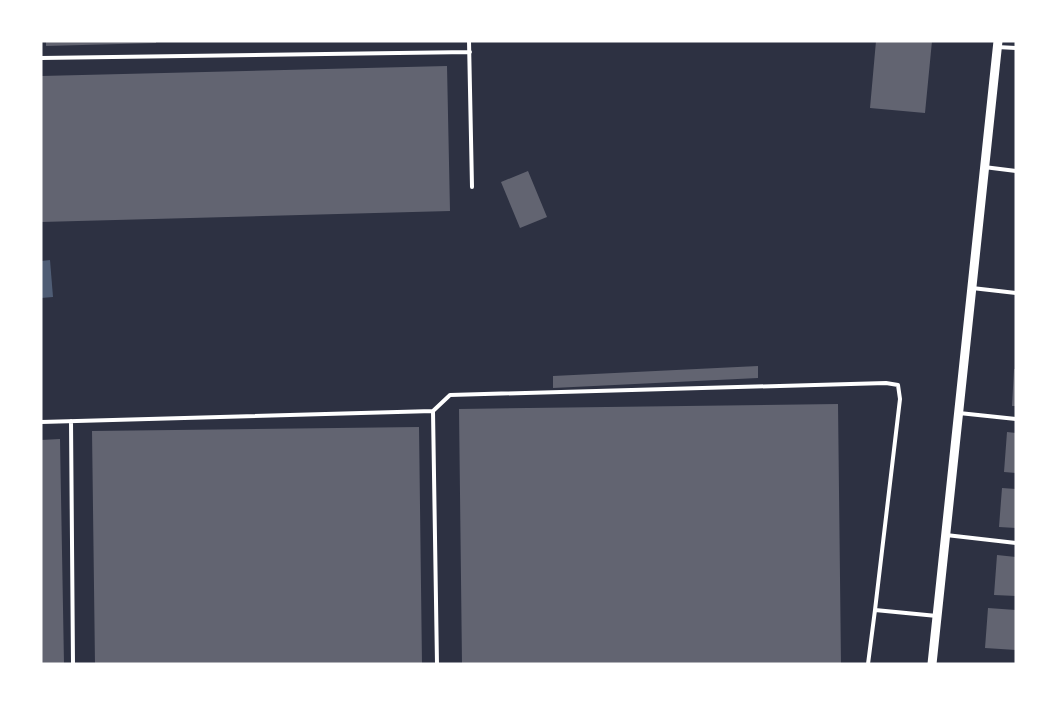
<svg xmlns="http://www.w3.org/2000/svg" width="1057" height="705" font-family="'Titillium Web',sans-serif">
<style>
.water{fill:#4f5d75}
.building{fill:#626471}
.lines{fill:none;stroke-linecap:round;stroke-linejoin:round}
.service{stroke:#fff;stroke-width:4}
.tertiary{stroke:#fff;stroke-width:9}
</style>
<rect width="100%" height="100%" fill="#2d3142"/>
<path class="water" d="M50 260 53 297 41 298V261Z"/>
<path class="building" d="M46 41H156V43L46 46Z
M876 41H932L925 113 870 108Z
M447 66 450 211 41 222V76Z
M528 171 547 217 520 228 501 182Z
M758 366V378L553 388V376Z
M1014 369H1016V406H1012Z
M838 404 841 664H462L459 409Z
M419 427 422 664H95L92 431Z
M1007 432 1016 433V473L1004 472Z
M60 439 64 664H41V440Z
M1002 488 1016 489V528L999 527Z
M997 555 1016 557V596L994 595Z
M988 608 1016 610V650L985 648Z"/>
<g class="lines">
<path class="service" d="M469 41 472 187
M997 47 1016 48
M41 58 470 52
M984 167 1016 171
M972 288 1016 293
M433 411 450 395 886 383 898 385 900 399 875 610
M959 413 1016 419
M71 421 73 664
M41 422 433 411 437 664
M946 535 1016 543
M868 664 875 610 937 616"/>
<path class="tertiary" d="M932 664 998 41"/>
</g>
<rect width="1057" height="705" fill="none" stroke="#ffffff" stroke-width="85"/>
</svg>
